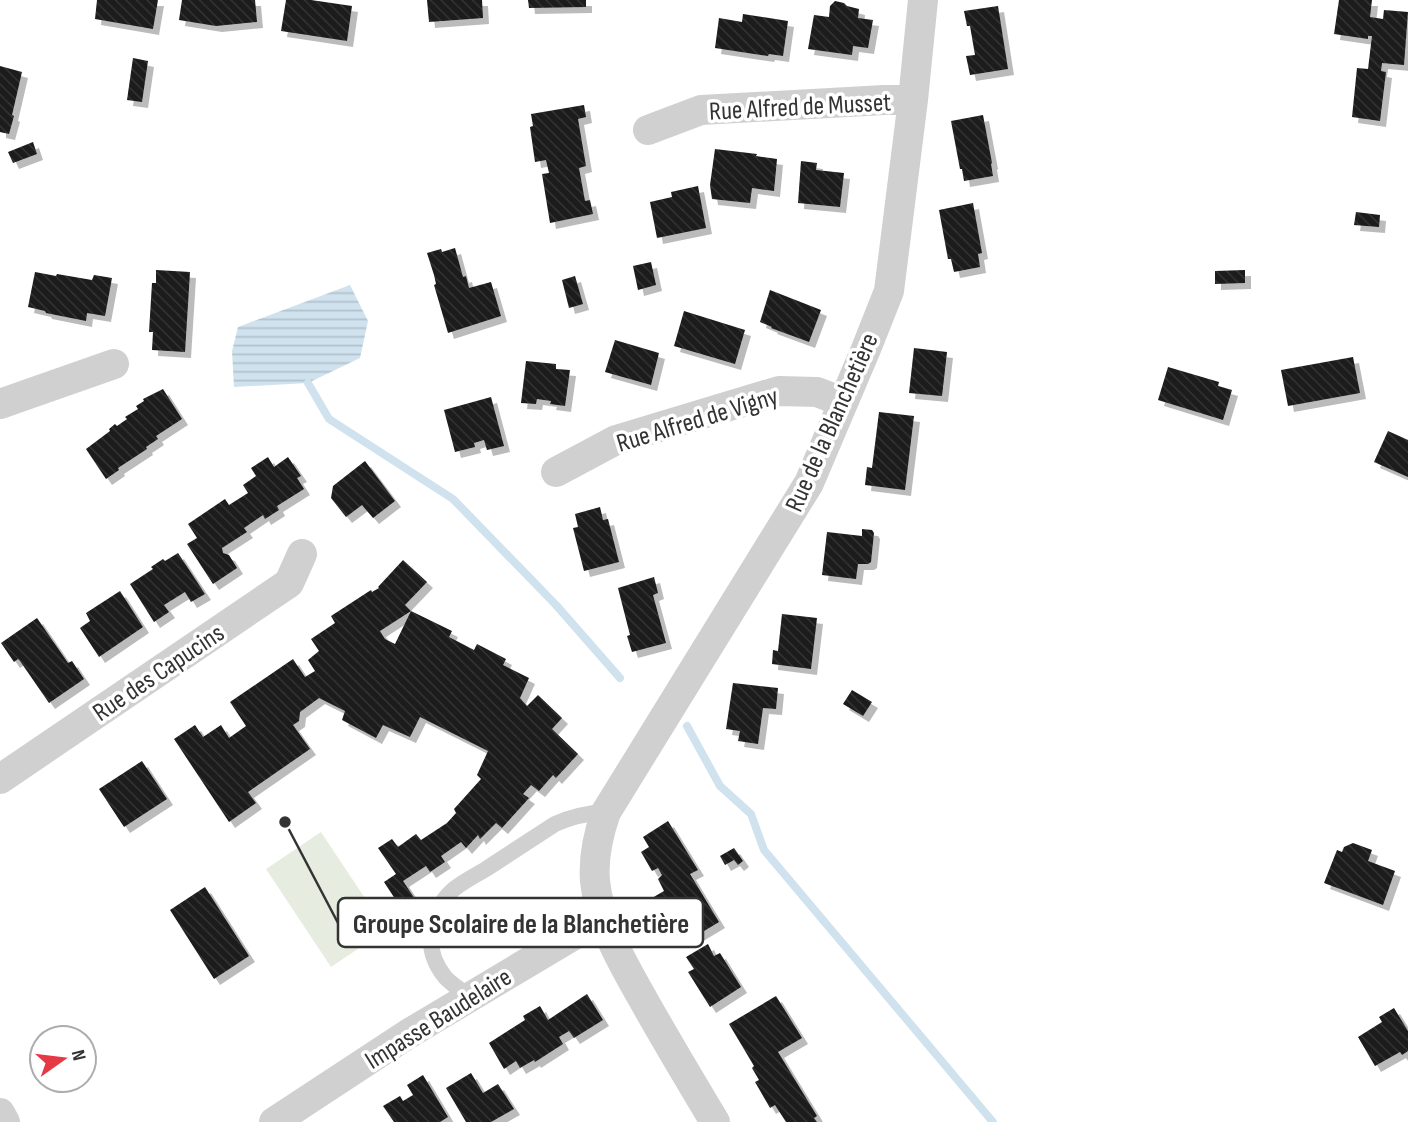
<svg xmlns="http://www.w3.org/2000/svg" width="1408" height="1122" font-family="'Sofia Sans Condensed',sans-serif">
<style>
.garden{fill:#e6ecdf}
.water{fill:url(#water-rules)}
.lines{fill:none;stroke-linecap:round;stroke-linejoin:round}
.stream{stroke:#cfe2ee;stroke-width:8}
.building{fill:url(#building-back-hatch);filter:url(#shadow)}
.lane{stroke:#d0d0d0;stroke-width:16}
.street{stroke:#d0d0d0;stroke-width:30}
.labels{text-anchor:middle;stroke-width:7;stroke-linejoin:round;paint-order:stroke}
.street-label{font-size:26px;fill:#333;stroke:#fff}
.leader{fill:none;stroke:#333;stroke-width:2.5}
.callout-dot{fill:#333;stroke:#fff;stroke-width:2.5}
.callout{fill:#fff;stroke:#333;stroke-width:2.5}
.callout-label{font-size:28px;text-anchor:middle;font-weight:bold;fill:#333}
</style>
<defs>
<pattern id="water-rules" width="6" height="5" patternUnits="userSpaceOnUse" patternTransform="scale(1.75)"><rect width="6" height="5" fill="#cfe2ee"/><path d="M0 2.5h6" fill="none" stroke="#b2c2cd"/></pattern>
<pattern id="building-back-hatch" width="6" height="6" patternUnits="userSpaceOnUse" patternTransform="scale(1.75)"><rect width="6" height="6" fill="#1a1a1a"/><path d="M-1 5l2 2M0 0l6 6M5-1l2 2" fill="none" stroke="#333"/></pattern>
<filter id="shadow"><feDropShadow dx="6" dy="6" stdDeviation="0" flood-color="#0004"/></filter>
</defs>
<rect width="100%" height="100%" fill="#fff"/>
<path class="garden" d="M321 832 386 930 331 967 266 869Z"/>
<path class="water" d="M350 285 368 321 360 358 308 383 234 387 232 351 238 327Z"/>
<g class="lines">
<path class="stream" d="M308 383 329 419 453 499 556 605 620 678
M687 726 720 786 751 814 764 850 993 1122"/>
</g>
<path class="building" d="M97 0H158L153 29 95 19Z
M182 0H255L257 22 216 26 179 20Z
M286 0H311L352 6 347 41 281 31Z
M427 0H482L483 18 429 22Z
M528 0H586V7L529 8Z
M1339 0H1372L1370 17 1383 19 1384 10 1408 12 1404 65 1382 63 1381 71 1386 72 1380 121 1352 117 1357 68 1368 69 1372 36H1368V39L1334 34Z
M835 1 844 3 847 6 859 9 858 18 873 20 868 48 853 46 852 55 808 49 814 15 829 17 830 6Z
M998 6 1008 69 970 75 966 56 975 55 970 26H967L964 11Z
M743 14 788 21 783 56 769 54 768 56 715 48 719 18 742 22Z
M133 58 148 61 142 102 127 100Z
M0 66 22 72 12 115 14 116 9 134 0 132Z
M584 105 586 117 578 119 586 166 579 168 585 201 590 200 593 214 550 223 542 174 549 173 546 160 535 162 530 127 533 126 531 114Z
M983 115 992 163 991 164 993 176 964 181 962 169H960L951 121Z
M33 142 37 154 13 163 8 152Z
M715 149 757 154 756 156 777 159 774 191 752 188 750 203 712 199 710 185Z
M801 161 817 163 816 170 844 173 840 207 798 203Z
M698 186 706 228 657 238 650 202 672 197 671 192Z
M973 203 982 253 978 254 980 267 954 272 951 259H948L939 210Z
M1356 212 1380 215 1379 227 1354 225Z
M455 248 463 277 466 276 469 288 491 282 501 316 448 333 434 285 436 284 434 275 427 253 441 249 442 252Z
M651 262 656 285 638 290 633 266Z
M156 270 190 272 185 352 152 350 153 332H149L152 283H156Z
M1245 270V283L1215 284V271Z
M35 272 56 276 57 274 92 280 94 275 112 278 105 316 87 313 86 321 46 313 45 311 28 307Z
M575 276 583 304 569 308 562 280Z
M770 290 821 310 809 342 771 328 772 327 760 322Z
M684 311 745 330 735 364 674 346Z
M615 340 659 353 651 385 605 372Z
M914 348 947 352 942 396 909 393Z
M1353 357 1360 393 1288 406 1281 370Z
M526 361 556 364V369L570 370 565 406 550 404 551 401 537 399 536 404 521 403Z
M1168 367 1219 382 1218 386 1232 390 1223 420 1158 400Z
M163 389 182 419 156 436 158 439 146 447 147 449 118 468 119 470 106 479 86 449 110 431 109 429 115 424 117 426 127 419 125 417 138 409 136 406 144 401 143 399Z
M491 397 504 446 487 450 484 440 474 443 475 447 455 452 444 410Z
M879 412 914 416 905 490 865 485 867 467 872 468Z
M1388 431 1408 440V477L1374 462Z
M268 457 274 467 288 457 301 476 297 478 304 489 277 506 279 510 265 519 263 515 244 528 247 532 222 548 223 553 229 555 237 568 213 584 187 544 197 538 188 524 225 499 229 505 248 493 243 485 256 476 251 468Z
M365 461 395 501 373 518 362 505 346 517 331 498 333 486Z
M600 507 603 520 608 519 619 562 584 571 573 528 578 527 575 514Z
M862 529 872 530 874 533 871 562 868 564H858L856 579 822 575 827 532 862 536Z
M178 553 205 594 191 602 185 592 164 605 169 612 154 622 130 584 153 569 151 567 163 559 165 561Z
M403 560 427 582 405 605 411 611 380 631 385 639 395 644 411 611 452 631 449 637 474 650 477 644 506 659 503 665 529 678 520 698 527 706 538 695 562 718 552 729 578 754 556 778 553 775 539 791 531 785 523 794 529 798 502 828 496 823 480 839 478 835 466 848 461 842 441 856 445 862 430 872 426 866 403 881 415 899 401 908 384 882 396 874 378 848 392 839 398 847 416 834 421 840 447 823 456 813 454 809 481 779 477 775 488 751 420 717 410 737 383 725 376 738 342 720 345 711 319 698 300 712 299 721 293 725 310 749 248 792 256 803 229 822 174 739 195 725 203 737 221 725 229 738 246 726 230 702 293 659 305 677 315 671 308 660 319 651 311 639 335 623 331 616 371 590 372 592 379 588 378 587Z
M654 577 658 593 653 595 666 643 632 652 627 636 630 635 618 588Z
M120 591 143 627 99 657 80 628 90 621 86 613Z
M782 614 817 618 811 669 772 664 773 650 778 651Z
M37 618 68 663 72 661 84 679 49 703 20 661 18 659 14 662 1 643Z
M733 683 778 688 776 709 763 708 758 744 738 741 740 731 726 729Z
M852 690 872 702 863 716 843 704Z
M142 761 167 799 124 827 99 789Z
M668 821 698 870 690 874 719 922 689 940 667 905 652 914 645 902 664 891 658 879 662 875 658 868 652 871 641 852 649 847 643 837Z
M1353 843 1372 850 1368 861 1395 871 1383 905 1324 883 1337 850 1342 852 1344 847Z
M734 848 743 861 738 865 734 860 725 865 720 856Z
M205 887 249 956 214 979 170 910Z
M708 944 714 956 720 953 741 987 710 1007 688 972 694 969 686 957Z
M587 994 603 1020 574 1038 569 1031 559 1037 563 1044 535 1062 534 1060 520 1068 516 1061 504 1069 489 1043 525 1020 523 1016 540 1006 548 1020Z
M776 996 802 1038 778 1052 817 1116 814 1118 817 1122H786L775 1105 770 1108 755 1082 759 1080 752 1068 754 1066 729 1024Z
M1394 1008 1408 1031V1051L1402 1055 1400 1052 1375 1066 1358 1037 1382 1022 1379 1017Z
M471 1073 483 1093 498 1084 514 1109 491 1122H466L446 1088Z
M423 1075 448 1117 440 1122H394L383 1106 400 1096 403 1101 413 1095 407 1085Z"/>
<g class="lines">
<path class="lane" d="M471 997C462 991 452 985 445 977 422 949 428 912 454 889 464 881 476 875 486 869 509 854 532 839 555 824 573 816 587 813 606 812"/>
<path class="street" d="M648 130 701 110 884 100H913
M0 404 114 364
M556 472 616 440 779 391 817 392 843 402
M0 779 289 583 302 554
M0 1113 5 1122
M274 1122 408 1034 604 917
M715 1122C691 1082 667 1042 644 1001 623 964 599 923 595 881 593 857 598 835 606 812L809 483 866 349 889 291 913 100 923 0"/>
</g>
<g class="labels">
<g class="street-label">
<text transform="translate(800 106) rotate(-3)" y="9">Rue Alfred de Musset</text>
<text transform="translate(697 419) rotate(-17)" y="9">Rue Alfred de Vigny</text>
<text transform="translate(831 422) rotate(-66)" y="9">Rue de la Blanchetière</text>
<text transform="translate(158 672) rotate(-34)" y="9">Rue des Capucins</text>
<text transform="translate(438 1018) rotate(-32)" y="9">Impasse Baudelaire</text>
</g>
</g>
<path class="leader" d="M285 822L338 923"/>
<circle class="callout-dot" cx="285" cy="822" r="7"/>
<rect class="callout" x="338" y="898" width="365" height="49" rx="7"/>
<g class="callout-label">
<text x="521" y="933">Groupe Scolaire de la Blanchetière</text>
</g>
<g transform="translate(63 1059) rotate(76)"><circle r="33" fill="#ffffff" stroke="#adadad" stroke-width="2"/>
<path d="M0-5L12 26L0 18L-12 26Z" fill="#e63946"/>
<text y="-10" font-size="19" font-weight="bold" text-anchor="middle" fill="#333333">N</text>
</g>
</svg>
